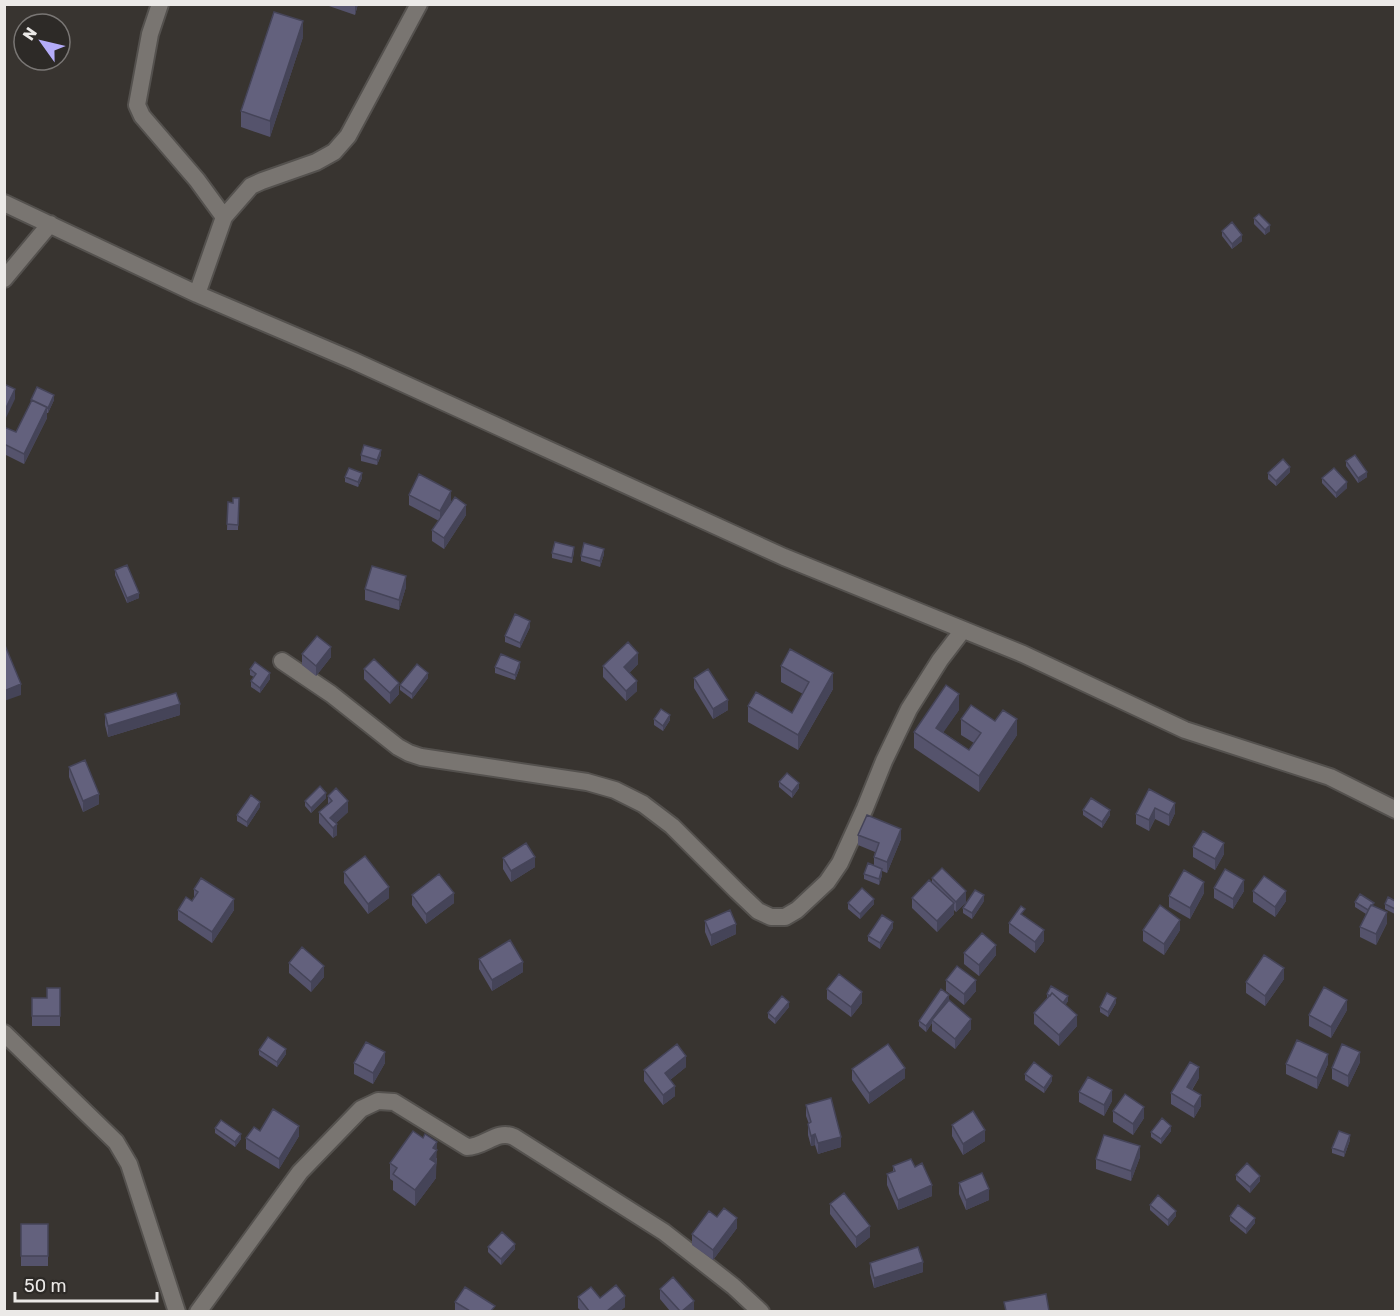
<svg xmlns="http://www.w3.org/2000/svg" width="1400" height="1316" font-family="Rubik,sans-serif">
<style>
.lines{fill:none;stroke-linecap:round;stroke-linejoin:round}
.minor-casing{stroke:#54514e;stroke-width:20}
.minor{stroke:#797571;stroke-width:16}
.wall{fill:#55536c}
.shaded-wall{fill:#454458}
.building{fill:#63617d;stroke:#454458;stroke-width:1.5}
</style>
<rect width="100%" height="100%" fill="#383430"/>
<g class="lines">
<defs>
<path id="minor" d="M160 4 150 34 137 105 142 116 197 180 224 217
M4 203 197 294 354 361 784 557 1023 654 1185 730 1330 777 1396 810
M4 279 50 224
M197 294 224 217 251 186 262 181 316 162 334 152 348 136 419 4
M282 661 331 694 398 747 409 753 421 757 587 782 615 790 643 804 672 826 737 891 758 911 771 917H785L797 910 827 882 840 863 865 808 884 761 909 709 940 660 963 630
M4 1033 116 1142 129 1164 177 1312
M198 1312 300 1172 361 1109 378 1101 394 1102 467 1147C485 1147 497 1129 514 1137L664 1232 733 1286 761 1312"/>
</defs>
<use href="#minor" class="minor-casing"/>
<use href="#minor" class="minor"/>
</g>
<path class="wall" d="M326 4H358L355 15 326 5Z
M303 37 270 137 241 127V111Z
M1254 218 1270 231 1265 235 1254 224Z
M1222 231 1242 241 1232 249 1222 236Z
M31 400H54L48 413H47V418L24 464 4 454V427L16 432 31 403Z
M361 455H381L377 465 361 461Z
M1346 461 1367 477 1358 483 1346 466Z
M1290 472 1276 486 1268 479V473Z
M345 477 362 478 358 487 345 482Z
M1322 478 1347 488 1336 498 1322 483Z
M409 495 451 501 445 512 466 515 444 549 432 541V530L439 521 409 505Z
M239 498 238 530H227L228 502 233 503Z
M574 552 572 563 552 558V553Z
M604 554 600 567 581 561V556Z
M115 570 139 598 127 603 115 575Z
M406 587 399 610 365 600V589Z
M530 627 520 648 505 642V636Z
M302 654 331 657 316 676 302 665Z
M638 664 629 673 637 691 626 701 603 677V666Z
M781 666 833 689 798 750 748 722V706L792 713 803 694 781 682Z
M495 667H520L515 680 495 673Z
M250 669 270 679 260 693 251 687V681L254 677 250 675Z
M364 669 399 694 390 704 364 679Z
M428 678 412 699 400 690V685Z
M694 678 728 710 713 719 694 688Z
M959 710 943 732 969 750 974 743 961 735V719L1017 735 979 792 914 748V732Z
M105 714 180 715 108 737 105 725Z
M654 719 670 720 663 731 654 725Z
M69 767 99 804 83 812 69 777Z
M779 782 799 788 792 798 779 787Z
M1149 789 1175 813 1169 826 1155 819 1149 831 1136 824V814Z
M328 796 348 812 336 823 337 835 333 838 319 823V812L328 805Z
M326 798 311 813 305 806V801Z
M260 807 247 827 237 821V815Z
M1083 810 1110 815 1102 828 1083 815Z
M858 835 901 839 887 873 882 871V875L879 885 864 879V874L874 866V857L875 852 858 845Z
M1193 847 1224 854 1215 870 1193 857Z
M503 858 535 867 511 882 503 869Z
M344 872 389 898 368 914 344 883Z
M932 878 966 902 956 912 954 910V914L937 932 912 908V898L932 882Z
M1214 888 1244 891 1233 909 1214 898Z
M194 889 234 910 212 943 178 920V910L192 901 194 899Z
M1253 891 1286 901 1275 917 1253 902Z
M1204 893 1190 919 1169 907V896Z
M412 895 454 903 426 924 412 905Z
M984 901 972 919 963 913V908Z
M1395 901V914L1385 909V904Z
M1355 902 1374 906 1387 923 1376 945 1360 937V927L1366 914 1355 907Z
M848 903 874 904 860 919 848 909Z
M1025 916 1044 941 1035 953 1009 933V923Z
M705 921 736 934 711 946 705 932Z
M893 928 880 949 868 941V936Z
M1143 930H1180L1164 955 1143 941Z
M964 953 996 955 979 976 964 964Z
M479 959 523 972 492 991 479 969Z
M289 963 324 977 311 992 289 973Z
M1284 979 1265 1006 1246 993V982Z
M946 980 976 991 964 1005 946 991Z
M60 988V1026H32V998H47Z
M827 989 862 1003 851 1017 827 999Z
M1047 994 1068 1001 1065 1005 1077 1026 1059 1046 1034 1024V1013L1047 999Z
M949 1000 971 1029 955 1049 932 1031V1023L926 1032 919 1026V1021Z
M1116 1003 1108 1017 1100 1012V1007Z
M789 1007 775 1024 768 1018V1013Z
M1347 1010 1331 1038 1309 1026V1015Z
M259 1050 286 1054 277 1067 259 1055Z
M1360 1062 1348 1087 1332 1079V1068Z
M354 1063H385L373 1084 354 1074Z
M1286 1064H1328L1317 1089 1286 1074Z
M686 1067 670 1080 675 1096 663 1105 644 1081V1070Z
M852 1069 905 1078 869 1104 852 1080Z
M1025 1074 1052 1081 1044 1093 1025 1080Z
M1199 1078 1192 1090 1201 1106 1194 1118 1171 1104V1093Z
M1079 1092 1112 1101 1104 1116 1079 1102Z
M806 1105 841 1147 818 1154 815 1145 811 1146 808 1135V1124H809L806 1116Z
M1113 1111 1144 1118 1133 1135 1113 1122Z
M1395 1124V1139L1394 1138V1128Z
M952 1125 985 1141 963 1155 952 1136Z
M215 1128 241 1139 235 1147 215 1133Z
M260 1131 299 1136 279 1169 246 1149V1138Z
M1171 1131 1161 1144 1151 1137V1132Z
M1350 1140 1344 1157 1332 1153V1148Z
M1140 1157 1131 1181 1096 1169V1159Z
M437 1158 436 1167V1178L415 1206 393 1190V1181L390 1179V1163Z
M893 1166 915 1167 932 1196 898 1210 887 1185V1174L893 1172Z
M1236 1175 1260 1181 1250 1193 1236 1180Z
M959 1183 989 1200 966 1210 959 1194Z
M830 1204 870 1237 856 1248 830 1214Z
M1150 1205 1176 1216 1168 1226 1150 1210Z
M1230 1216 1255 1223 1246 1234 1230 1221Z
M717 1217 737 1228 713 1260 692 1245V1234Z
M21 1224H48V1266H21Z
M488 1247 515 1249 501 1265 488 1252Z
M870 1263 923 1272 874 1288 870 1273Z
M660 1289 694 1311H670L660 1299Z
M578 1297 600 1298 625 1307 620 1311H581L578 1308Z
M455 1302 495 1311H455Z"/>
<path class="shaded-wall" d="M355 4H358L355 15Z
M303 21V37L270 137V121Z
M1270 225V231L1265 235V230Z
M1242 235V241L1232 249V244Z
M15 389V399L4 422V412Z
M54 395V400L48 413V408Z
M47 407V418L24 464V454Z
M381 450V455L377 465V460Z
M1290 467V472L1276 486V481Z
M1367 472V477L1358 483V478Z
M362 473V478L358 487V482Z
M1347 482V488L1336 498V493Z
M451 491V501L440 521V511Z
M466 505V515L444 549V538Z
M604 549V554L600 567V561Z
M406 576V587L399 610V600Z
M139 593V598L127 603V598Z
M530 621V627L520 648V643Z
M331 647V657L316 676V666Z
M638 653V664L624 678V667Z
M520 662V667L515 680V675Z
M270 673V679L260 693V688Z
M428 673V678L412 699V694Z
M833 673V689L798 750V735Z
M637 681V691L626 701V691Z
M399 683V694L390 704V693Z
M21 684V695L4 701V691Z
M959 694V710L936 743V728Z
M728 700V710L713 719V709Z
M180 704V715L108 737V726Z
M670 715V720L663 731V726Z
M1017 719V735L979 792V776Z
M799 783V788L792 798V792Z
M326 793V798L311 813V808Z
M99 794V804L83 812V801Z
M348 801V812L332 827 330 818Z
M260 802V807L247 827V822Z
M1175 803V813L1169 826V815Z
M1155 808V819L1149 831V820Z
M1110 810V815L1102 828V822Z
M337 824V835L333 838V828Z
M901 829V839L887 873V862Z
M1224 843V854L1215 870V859Z
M535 857V867L511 882V871Z
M882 869V875L879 885V879Z
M1244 880V891L1233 909V899Z
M1204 882V893L1190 919V908Z
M389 887V898L368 914V904Z
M966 891V902L956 912V902Z
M1286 891V901L1275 917V907Z
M454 893V903L426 924V914Z
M984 895V901L972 919V913Z
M234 899V910L212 943V932Z
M874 899V904L860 919V914Z
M954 903V914L937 932V921Z
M1387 912V923L1376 945V934Z
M1180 920V930L1164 955V944Z
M893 922V928L880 949V943Z
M736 924V934L711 946V935Z
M1044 930V941L1035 953V942Z
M996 945V955L979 976V965Z
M523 962V972L492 991V980Z
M324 966V977L311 992V982Z
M1284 968V979L1265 1006V996Z
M976 980V991L964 1005V994Z
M862 992V1003L851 1017V1007Z
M949 995V1000L932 1020V1023L926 1032V1026Z
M1068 996V1001L1063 1009V1004Z
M1116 998V1003L1108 1017V1012Z
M1347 1000V1010L1331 1038V1027Z
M789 1002V1007L775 1024V1019Z
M1077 1015V1026L1059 1046V1035Z
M971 1019V1029L955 1049V1039Z
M286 1049V1054L277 1067V1062Z
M385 1052V1063L373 1084V1073Z
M1360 1052V1062L1348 1087V1076Z
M1328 1054V1064L1317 1089V1078Z
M686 1056V1067L665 1084V1073Z
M1199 1067V1078L1187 1097V1087Z
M905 1068V1078L869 1104V1093Z
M1052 1076V1081L1044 1093V1088Z
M675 1086V1096L663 1105V1095Z
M1112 1090V1101L1104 1116V1105Z
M1201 1095V1106L1194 1118V1107Z
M1144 1107V1118L1133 1135V1124Z
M299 1126V1136L279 1169V1159Z
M1171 1126V1131L1161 1144V1139Z
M985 1130V1141L963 1155V1144Z
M241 1134V1139L235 1147V1142Z
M815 1134V1145L811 1146V1136Z
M1350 1135V1140L1344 1157V1152Z
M841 1137V1147L818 1154V1143Z
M437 1142 436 1178 415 1206V1190L430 1159 433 1148Z
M1140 1146V1157L1131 1181V1171Z
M1260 1176V1181L1250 1193V1187Z
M932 1185V1196L898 1210V1200Z
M989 1189V1200L966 1210V1200Z
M1176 1211V1216L1168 1226V1220Z
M737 1218V1228L713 1260V1250Z
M1255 1218V1223L1246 1234V1229Z
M870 1226V1237L856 1248V1237Z
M515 1244V1249L501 1265V1259Z
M923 1262V1272L874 1288V1278Z
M625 1296V1307L620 1311H607Z
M694 1301V1311H682Z"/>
<path class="building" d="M274 12 303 21 270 121 241 111Z
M1259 214 1270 225 1265 230 1254 218Z
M1232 222 1242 235 1232 244 1222 231Z
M4 384 15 389 4 412Z
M37 387 54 395 48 408 31 400Z
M32 400 47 407 24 454 4 444V427L16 432Z
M364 445 381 450 377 460 361 455Z
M1355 455 1367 472 1358 478 1346 461Z
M1283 459 1290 467 1276 481 1268 473Z
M349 468 362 473 358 482 345 477Z
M1334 468 1347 482 1336 493 1322 478Z
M419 474 451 491 440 511 409 495Z
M455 497 466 505 444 538 432 530Z
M233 498H239L238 525 227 524 228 502 233 503Z
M555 542 574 547 572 558 552 553Z
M584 543 604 549 600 561 581 556Z
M127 565 139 593 127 598 115 570Z
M372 566 406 576 399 600 365 589Z
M515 614 530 621 520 643 505 636Z
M317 636 331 647 316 666 302 654Z
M628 642 638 653 624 667 637 681 626 691 603 666Z
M4 643 21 684 4 691Z
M790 649 833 673 798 735 748 706 756 692 792 713 809 682 781 666Z
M501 654 520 662 515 675 495 667Z
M374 659 399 683 390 693 364 669Z
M255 662 270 673 260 688 251 681 256 674 250 669Z
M417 664 428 673 412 694 400 685Z
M708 669 728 700 713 709 694 678Z
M946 685 959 694 936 728 969 750 981 733 961 719 971 705 995 721 1003 710 1017 719 979 776 914 732Z
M176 693 180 704 108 726 105 714Z
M661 709 670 715 663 726 654 719Z
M85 760 99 794 83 801 69 767Z
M787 773 799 783 792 792 779 782Z
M320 786 326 793 311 808 305 801Z
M336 788 348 801 330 818 337 824 333 828 319 812 332 801 328 796Z
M1149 789 1175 803 1169 815 1155 808 1149 820 1136 814Z
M251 795 260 802 247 822 237 815Z
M1091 798 1110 810 1102 822 1083 810Z
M867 815 901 829 887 862 874 857 879 843 858 835Z
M1203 831 1224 843 1215 859 1193 847Z
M526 843 535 857 511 871 503 858Z
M365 856 389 887 368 904 344 872Z
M868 863 882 869 879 879 864 874Z
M942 868 966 891 956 902 932 878Z
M1225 869 1244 880 1233 899 1214 888Z
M1184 870 1204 882 1190 908 1169 896Z
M439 874 454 893 426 914 412 895Z
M1264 876 1286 891 1275 907 1253 891Z
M201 878 234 899 212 932 178 910 186 897 192 901 198 892 194 889Z
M929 880 954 903 937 921 912 898Z
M862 888 874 899 860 914 848 903Z
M975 890 984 895 972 913 963 908Z
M1360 894 1374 903 1372 905H1371L1368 910 1355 902Z
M1388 897 1395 901V909L1385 904Z
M1160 905 1180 920 1164 944 1143 930Z
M1371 905 1387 912 1376 934 1360 927Z
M1021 906 1025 909 1021 914 1044 930 1035 942 1009 923Z
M730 910 736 924 711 935 705 921Z
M882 915 893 922 880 943 868 936Z
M982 933 996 945 979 965 964 953Z
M510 940 523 962 492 980 479 959Z
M302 947 324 966 311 982 289 963Z
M1264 955 1284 968 1265 996 1246 982Z
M957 966 976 980 964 994 946 980Z
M839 974 862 992 851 1007 827 989Z
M1051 986 1068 996 1063 1003 1052 993 1050 996 1047 994Z
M1324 987 1347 1000 1331 1027 1309 1015Z
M47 988H60V1016H32V998H47Z
M941 989 949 995 926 1026 919 1021Z
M1052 993 1077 1015 1059 1035 1034 1013Z
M1107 993 1116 998 1108 1012 1100 1007Z
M782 996 789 1002 775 1019 768 1013Z
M949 1000 971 1019 955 1039 932 1020Z
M268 1037 286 1049 277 1062 259 1050Z
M1297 1040 1328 1054 1317 1078 1286 1064Z
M366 1042 385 1052 373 1073 354 1063Z
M677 1044 686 1056 665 1073 675 1086 663 1095 644 1070Z
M888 1044 905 1068 869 1093 852 1069Z
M1342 1044 1360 1052 1348 1076 1332 1068Z
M1034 1062 1052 1076 1044 1088 1025 1074Z
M1190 1062 1199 1067 1187 1087 1201 1095 1194 1107 1171 1093Z
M1088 1077 1112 1090 1104 1105 1079 1092Z
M1125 1094 1144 1107 1133 1124 1113 1111Z
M831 1098 841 1137 818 1143 815 1134 811 1136 808 1124 811 1122 806 1105Z
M273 1109 299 1126 279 1159 246 1138 254 1127 260 1131Z
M973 1111 985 1130 963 1144 952 1125Z
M1162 1118 1171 1126 1161 1139 1151 1132Z
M221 1120 241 1134 235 1142 215 1128Z
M413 1131 423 1138 425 1134 437 1142 433 1148 437 1150 430 1159 436 1163 415 1190 393 1174 397 1168 390 1163Z
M1339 1131 1350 1135 1344 1152 1332 1148Z
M1104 1135 1140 1146 1131 1171 1096 1159Z
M911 1159 915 1167 922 1163 932 1185 898 1200 887 1174 895 1171 893 1166Z
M1247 1163 1260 1176 1250 1187 1236 1175Z
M982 1173 989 1189 966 1200 959 1183Z
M844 1193 870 1226 856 1237 830 1204Z
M1158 1195 1176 1211 1168 1220 1150 1205Z
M1238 1205 1255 1218 1246 1229 1230 1216Z
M724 1208 737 1218 713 1250 692 1234 709 1211 717 1217Z
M21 1224H48V1256H21Z
M502 1232 515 1244 501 1259 488 1247Z
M918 1247 923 1262 874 1278 870 1263Z
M673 1277 694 1301 682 1311H680L660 1289Z
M616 1285 625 1296 607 1311H589L578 1297 591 1287 600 1298Z
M465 1287 495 1306 491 1311H470L455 1302Z
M1046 1294 1049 1311H1006L1004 1302Z"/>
<rect width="1400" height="1316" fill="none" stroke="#ebe9e7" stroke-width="12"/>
<g transform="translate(42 42) rotate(304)"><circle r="28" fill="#2d2a27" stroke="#797674" stroke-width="1.5"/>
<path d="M0-4.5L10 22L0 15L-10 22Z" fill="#b4acf9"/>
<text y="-9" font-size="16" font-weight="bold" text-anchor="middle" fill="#ebe9e7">N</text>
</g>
<path d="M15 1292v9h142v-9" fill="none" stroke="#ebe9e7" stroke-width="3"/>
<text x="24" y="1292" font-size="18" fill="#ebe9e7" stroke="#2d2a27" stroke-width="4.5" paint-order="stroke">50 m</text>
</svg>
